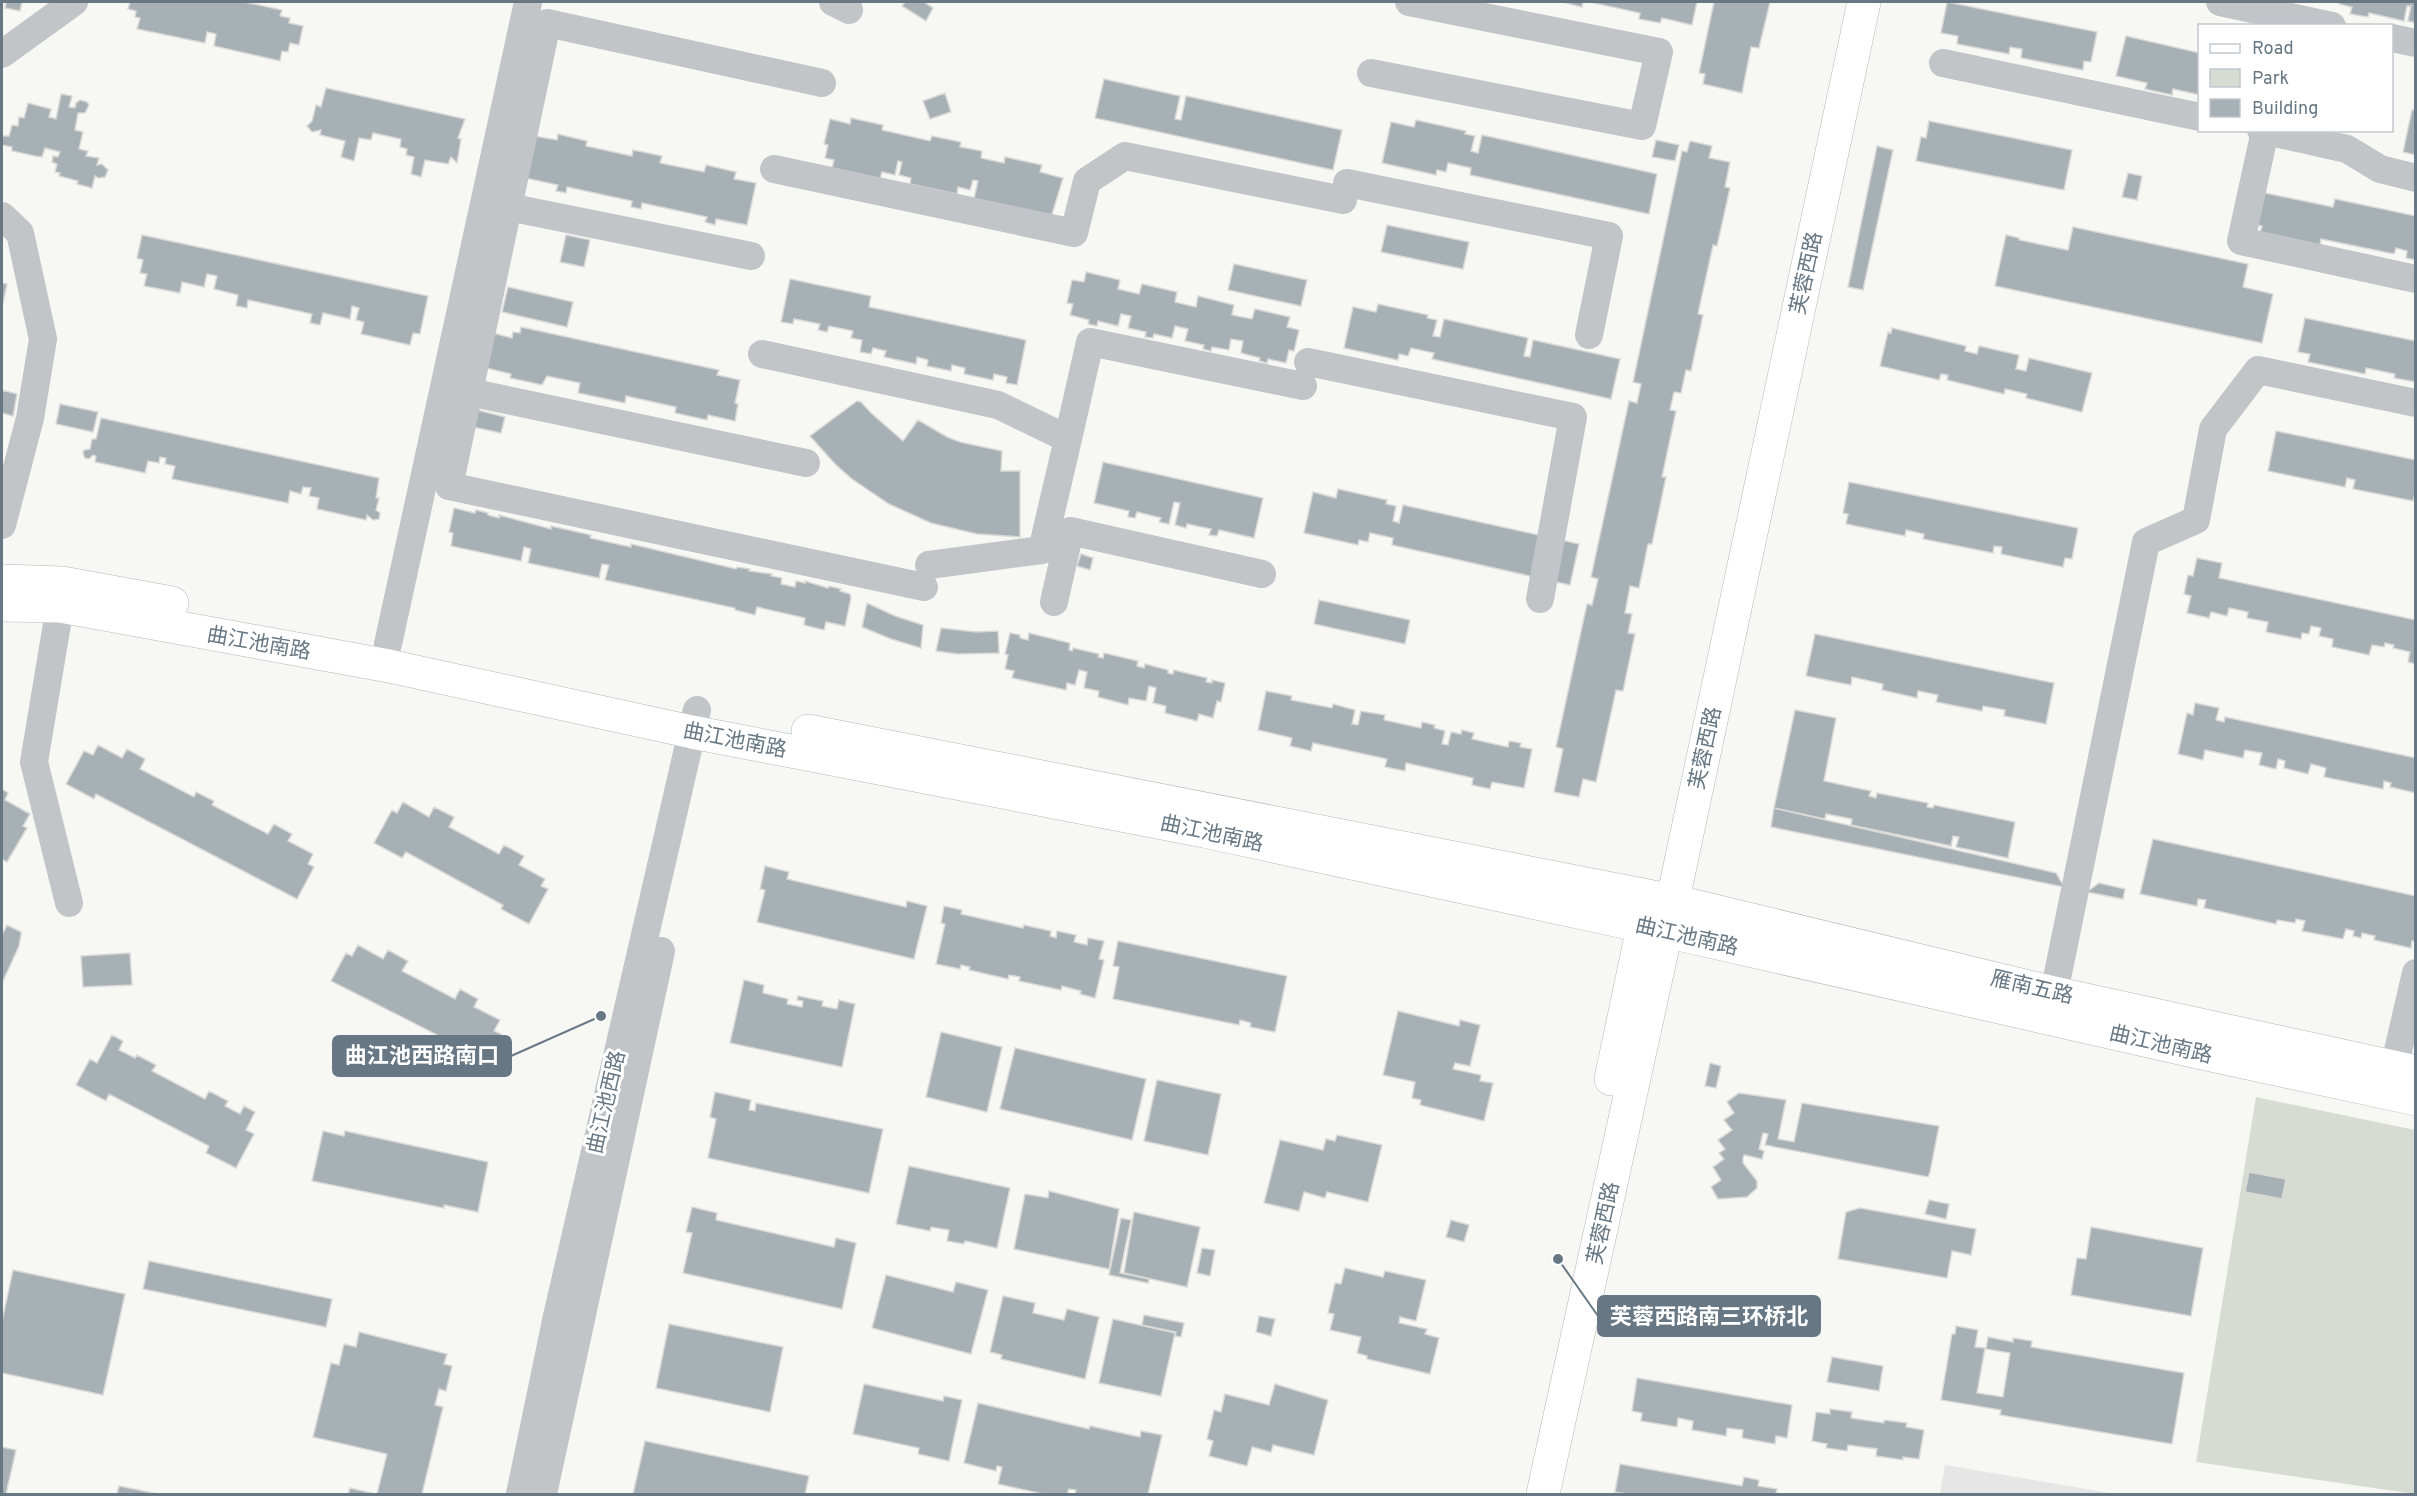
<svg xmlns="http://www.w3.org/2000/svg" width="2417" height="1496" font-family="Overpass,'Noto Sans SC',sans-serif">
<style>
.built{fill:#e5e6e5}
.green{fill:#d7dcd3}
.building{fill:#a7b0b5;stroke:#d9d9d7;stroke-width:1.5}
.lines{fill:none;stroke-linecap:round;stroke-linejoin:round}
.major-casing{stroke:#b2b7bb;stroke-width:34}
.minor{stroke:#c1c5c8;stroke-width:28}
.major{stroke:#fff;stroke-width:33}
.labels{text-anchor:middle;stroke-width:6;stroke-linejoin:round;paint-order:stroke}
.street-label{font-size:21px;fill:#677884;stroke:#fff}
.leader{fill:none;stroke:#677884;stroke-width:2}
.callout-dot{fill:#677884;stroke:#fff;stroke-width:2}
.callout{fill:#677884;stroke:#677884;stroke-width:2}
.callout-label{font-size:22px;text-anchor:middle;font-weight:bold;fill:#fff}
</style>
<rect width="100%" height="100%" fill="#f7f7f4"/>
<path class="built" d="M1945 1465 2116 1494H1940Z"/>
<path class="green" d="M2256 1097 2415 1130V1494L2196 1462Z"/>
<path class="building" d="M2 2H22L20 11 5 8 6 3Z
M130 2H244L282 10 280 16 290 18 289 23 303 26 299 45 290 43 288 52 282 51 280 61 214 46 216 34 207 32 205 43 137 29 140 18 135 17 136 11 128 9Z
M905 2H924L933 8 926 21 902 6Z
M1562 2H1583L1582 7Z
M1589 2H1697L1692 25 1662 18 1660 23 1639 19 1640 13Z
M1714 2H1770L1759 48 1751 47 1742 93 1703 84 1705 74 1699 73Z
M1947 2 2097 32 2091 62 2084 61 2083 70 2021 58 2022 49 2010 47 2009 54 1957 44 1958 36 1941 33Z
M2339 2H2416V23L2408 21 2411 6H2407L2404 21 2369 13 2368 17 2350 14 2352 7 2339 4Z
M2126 36 2200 53V95L2173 89 2172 95 2145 89 2147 83 2116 76Z
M1104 79 1180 96 1175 119 1181 120 1186 96 1342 130 1333 170 1095 118Z
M326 88 465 119 458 138 461 139 457 163 451 157 448 164 425 160 421 177 411 174 414 157 406 155 407 149 400 147 401 139 373 133 371 140 359 138 354 161 341 157 345 141 320 135 321 130 312 132 307 126 312 121 316 105 321 107Z
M945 93 951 112 930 119 923 101Z
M61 94 72 96 69 107 75 108 76 103 80 100 87 102 89 105 85 113H78L75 130 83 132 79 149 88 151 86 156 99 158 97 165 102 164 108 170 105 177 98 178 95 176 92 188 77 184 78 181 59 176 60 173 55 172 57 164 52 162 53 156 58 157 60 152 45 148 42 157 35 156 12 151V147L2 145V136H9L12 125 18 126 19 117 24 118 28 103 51 109 49 117 56 119Z
M2412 110H2416V155L2403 152Z
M851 118 883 125 882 130 930 141 932 136 961 142 960 147 982 151 981 158 1004 163 1005 157 1042 165 1040 172 1063 178 1050 221 973 203 978 181 973 180 970 190 958 187 957 194 910 184 911 178 899 175 902 162 898 161 895 175 882 172 880 179 832 168 834 160 825 158 828 145 824 144 830 119 850 124Z
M1416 120 1466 131 1465 134 1475 136 1471 151 1478 153 1482 135 1657 174 1649 214 1470 175 1471 168 1448 163 1446 172 1437 170 1436 175 1382 163 1391 122 1414 127Z
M1929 121 2072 150 2064 190 1916 161 1921 137 1926 138Z
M558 134 587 141 586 146 632 156 633 150 662 156 660 163 704 172 706 165 736 172 734 179 756 183 747 225 716 219 715 225 705 222 707 217 642 203 641 209 631 207 632 201 567 187 566 193 556 191 558 185 525 178 534 136 557 140Z
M1656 140 1679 145 1675 161 1652 157Z
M1690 141 1712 146 1709 158 1730 162 1725 187 1730 188 1717 246 1713 245 1698 314 1703 315 1691 371 1686 370 1681 393 1674 392 1670 410 1676 411 1662 477H1666L1652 544H1648L1639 588 1630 586 1625 613 1632 614 1628 633 1635 634 1623 691 1616 690 1596 782 1583 779 1579 797 1554 792 1563 749 1556 747 1587 604 1592 605 1598 579 1591 577 1629 401 1637 403 1641 384 1633 382 1682 151 1687 152Z
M1877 146 1893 150 1863 290 1848 287Z
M2128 173 2142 176 2137 200 2122 197Z
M2260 192 2333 207 2335 199 2416 216V260L2406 258 2407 251 2396 248 2394 254 2321 239 2320 246 2260 233 2262 226 2253 224Z
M1387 225 1469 242 1463 269 1381 252Z
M2073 227 2248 264 2243 287 2273 294 2262 343 1995 286 2006 235 2019 238V240L2068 250Z
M142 235 428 296 420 334 413 333 410 345 361 334 364 322 356 320 359 308 352 306 350 319 323 313 320 325 310 323 312 314 248 300 247 308 236 306 238 295 214 289 217 276 207 274 204 287 182 282 180 293 144 286 147 274 140 273 143 260 137 258Z
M566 235 590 240 584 267 560 262Z
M1234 264 1307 280 1301 306 1228 290Z
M1086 272 1120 280 1118 289 1139 294 1142 284 1177 292 1175 302 1196 307 1198 296 1234 305 1232 315 1252 319 1255 309 1290 317 1287 327 1299 330 1294 351 1289 350 1286 363 1268 359 1267 363 1259 361 1260 358 1241 353 1243 341 1231 339 1229 350 1212 347 1211 351 1203 349 1204 345 1185 341 1188 329 1175 326 1172 338 1154 334 1153 338 1145 337 1146 332 1128 328 1131 316 1121 314 1118 326 1098 321 1097 326 1088 324 1089 320 1070 315 1073 304 1067 303 1072 280 1084 282Z
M790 279 871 296 869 307 1026 340 1017 385 1006 383 1007 377 994 374 993 380 964 374 965 368 952 365 951 371 927 366 928 360 917 357 916 364 884 357 886 351 873 348 871 354 860 352 862 340 851 338 853 331 829 326 827 332 818 330 820 324 794 319 793 324 781 322Z
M2 283 7 284 2 308Z
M508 287 573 302 567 327 502 312Z
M1378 304 1428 315 1427 318 1437 320 1433 336 1440 337 1444 319 1528 338 1524 356 1530 357 1533 340 1620 359 1611 399 1432 359 1434 353 1411 348 1408 356 1399 354 1398 360 1344 348 1353 307 1376 312Z
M2305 318 2416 341V382L2394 378 2395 374 2366 368 2365 374 2308 362 2310 354 2298 352Z
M521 327 719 370 717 375 740 380 735 403 738 404 735 421 708 415 707 420 675 413 676 407 626 396 625 403 578 393 580 383 547 376 542 385 510 378 511 374 482 367 493 333 512 338 513 332 520 333Z
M1892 328 1966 346 1965 351 1977 354 1979 346 2019 355 2016 369 2026 371 2029 358 2092 373 2082 412 2026 398 2027 394 2005 389 2004 394 1947 380 1948 375 1941 374 1939 380 1880 366 1888 332 1891 333Z
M2 390 17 394 13 416 2 413Z
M857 401 861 402 871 413 903 441 918 420 947 437 960 442 1002 451 1001 471H1020V537L977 534 931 523 889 504 852 479 836 465 810 436Z
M60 404 98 412 93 432 56 424Z
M477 410 505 417 501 433 473 427Z
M101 418 379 478 376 498H379L376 510 380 513 379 519 373 520 367 515 366 520 317 509 319 498 309 496 311 488 303 487 301 494 290 491 288 503 172 479 175 466 165 464 166 458 160 457 159 463 148 461 145 473 95 462 96 456 93 455 89 459 85 458 83 453 84 450 90 449 92 439H96Z
M2276 431 2416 460V491L2413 501 2353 489 2355 480 2347 478 2345 487 2268 471Z
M1103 462 1263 498 1254 538 1219 530 1217 536 1209 535 1211 529 1187 524 1186 528 1175 525 1180 503 1174 502 1169 524 1159 522 1161 518 1137 512 1135 518 1128 517 1129 511 1094 503Z
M1849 482 2078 528 2072 559 2065 558 2063 567 2001 554 2002 547 1994 546 1993 553 1923 539 1924 534 1906 530 1905 536 1846 524 1848 514 1843 513Z
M1338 489 1387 500 1386 504 1396 506 1393 521 1399 523 1403 505 1579 544 1570 585 1392 545 1393 538 1370 533 1368 542 1359 540 1358 545 1304 533 1313 492 1336 498Z
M454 508 475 513 476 510 488 513V515L499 518V515L551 529V526L591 535 590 538 631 547V544L736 569 737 567 750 569 749 571 772 574 771 576 782 578 781 584 795 587 796 581 805 583V581L828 588 829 586 841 589 840 591 850 594 851 598 845 626 826 622 824 630 804 625 805 618 757 607 755 615 735 610V608L605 580 609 565 602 564 599 578 528 563 531 549 524 547 521 561 451 546 453 533 449 532Z
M1081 554 1093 558 1090 570 1077 566Z
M2197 558 2222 563 2219 578 2416 620V664L2408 662 2410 652 2393 648 2394 645 2385 643 2384 647 2372 645 2369 655 2332 647 2333 639 2319 636 2321 628 2311 626 2309 634 2302 633 2301 639 2266 632 2268 622 2247 618 2248 612 2229 608 2227 616 2211 612 2209 618 2187 613 2191 596 2184 594 2188 575 2193 576Z
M1319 600 1410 620 1405 644 1314 624Z
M867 603 895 616 923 625 921 648 891 639 862 627Z
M941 628 976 632 998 631 999 653 958 654 936 651Z
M1010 633 1020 635V638L1028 640 1029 633 1070 643 1069 650 1072 651 1073 648 1099 654 1098 657 1103 658 1104 653 1138 661 1137 666 1144 668 1145 664 1168 670V673L1173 674 1174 670 1207 678 1206 682 1212 683V680L1225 683 1221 702 1217 701 1213 718 1199 714 1197 721 1165 713 1166 706 1153 703 1156 688 1149 686 1146 701 1129 698 1128 705 1098 697 1099 691 1084 688 1087 672 1079 670 1075 685 1067 683 1066 690 1012 678 1014 671 1005 669 1008 655 1005 654Z
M1815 634 2054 683 2046 724 2004 716 2005 710 1983 706 1982 711 1936 702 1938 695 1918 691 1917 698 1882 690 1883 684 1852 677 1851 685 1806 676Z
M1266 691 1292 696 1291 700 1332 708 1333 704 1355 710 1352 724 1358 725 1361 711 1385 715 1384 720 1421 728 1422 722 1435 725 1434 728 1445 731 1442 744 1448 745 1451 732 1461 734 1462 730 1474 733 1472 739 1508 747 1509 741 1521 743 1520 747 1532 749 1524 788 1492 782 1490 789 1472 785 1473 778 1406 763 1405 771 1385 767 1387 759 1313 743 1311 751 1290 746 1292 738 1258 730Z
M2195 703 2219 708 2216 720 2224 722 2225 717 2416 758V793L2390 787 2391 783 2384 781 2383 789 2324 777 2326 768 2311 764 2308 774 2284 768 2285 761 2278 759 2276 769 2259 765 2262 753 2245 750 2243 758 2205 750 2203 760 2178 754 2187 713 2193 715Z
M1795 710 1836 718 1824 781 1871 791 1869 796 1876 798 1877 793 1928 803 1927 807 1933 808 1934 805 2015 822 2008 858 1956 847 1959 837 1953 836 1951 846 1851 825 1852 819 1826 814 1825 819 1774 808Z
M98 745 122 758 127 749 145 759 140 769 194 797 196 792 214 801 212 805 268 834 274 824 292 834 288 841 313 854 308 864 314 867 297 899 96 794 94 799 66 784 84 751 93 755Z
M2 789 8 793 5 800 30 814 23 826 27 828 7 862 2 859Z
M403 802 429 817 434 807 454 817 449 827 499 854 504 845 524 856 519 865 545 879 541 886 548 889 529 924 501 909 503 905 406 852 402 858 374 843 392 810 397 813Z
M1774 808 2056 873 2064 887 1771 827Z
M2153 839 2416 896V941H2412L2411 948 2374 940 2375 936 2362 933 2361 938 2353 936 2354 931 2346 929 2343 939 2302 931 2305 921 2296 919 2295 923 2277 920 2276 924 2204 908 2206 900 2198 899 2197 906 2140 894Z
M765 866 789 872 787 879 906 907 907 901 927 906 914 959 757 922 765 890 760 889Z
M2099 883 2125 889 2123 899 2087 892Z
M944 906 962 910 961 914 1023 928 1024 925 1051 931 1050 936 1056 938 1057 931 1076 935 1074 942 1087 945 1088 938 1104 941 1099 959 1104 960 1095 998 1080 994 1081 991 1062 986 1061 990 1019 981 1020 977 1009 975 1008 979 969 970 970 967 961 965 960 969 936 964 945 924 941 923Z
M7 925 21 932V935L19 946 2 983V935Z
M1118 941 1287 976 1275 1032 1250 1027 1251 1023 1240 1020 1239 1025 1113 999 1119 967 1113 966Z
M358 945 383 959 388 950 408 961 402 971 455 999 460 989 478 999 474 1007 500 1020 494 1031 501 1034 484 1066 456 1051 459 1046 331 981 346 953 352 956Z
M130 953 132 985 83 987 81 956Z
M744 980 764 985 763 993 788 999 787 1004 802 1007 803 1001 797 1000 798 996 823 1001 822 1006 837 1009 839 1000 855 1004 842 1067 730 1043Z
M1398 1011 1459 1026 1460 1020 1480 1025 1470 1066 1455 1063 1453 1069 1481 1075 1480 1081 1493 1083 1484 1121 1420 1105 1421 1100 1412 1098 1415 1082 1383 1075Z
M941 1032 1002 1047 987 1112 926 1097Z
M112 1035 123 1041 119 1050 135 1058 137 1055 156 1065 152 1071 205 1099 209 1091 228 1101 225 1106 240 1114 244 1106 255 1112 246 1130 254 1134 236 1168 206 1153 209 1146 109 1094 106 1101 76 1085 90 1059 97 1063Z
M1015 1048 1146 1079 1132 1140 1000 1109Z
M1710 1063 1721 1066 1716 1088 1705 1086Z
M1157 1080 1221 1094 1208 1155 1144 1141Z
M715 1092 751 1100 749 1110 755 1111 756 1103 883 1129 869 1193 708 1158 716 1119 710 1117Z
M1739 1093 1786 1100 1778 1139 1794 1142 1802 1103 1939 1126 1930 1172 1928 1177 1765 1145 1768 1134 1763 1133 1759 1149 1764 1151 1762 1159 1744 1155 1743 1158V1163L1757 1181V1188L1747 1197 1718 1199 1711 1187 1721 1180 1713 1167 1724 1159 1719 1153 1725 1149 1718 1140 1732 1130 1724 1120 1734 1113 1727 1102Z
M323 1131 344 1136 345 1131 488 1162 478 1212 444 1205V1208L312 1181Z
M1337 1135 1382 1145 1368 1202 1327 1192 1325 1198 1304 1192 1299 1211 1264 1203 1280 1140 1323 1150 1326 1139 1335 1141Z
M909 1166 1010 1188 997 1248 965 1241 964 1244 947 1241 949 1230 931 1227 930 1231 896 1224Z
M2249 1172 2286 1179 2282 1199 2245 1192Z
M1049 1191 1119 1209 1109 1269 1014 1249 1025 1194 1048 1198Z
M1929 1200 1949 1204 1946 1219 1925 1214Z
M692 1207 717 1213 716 1220 834 1247 836 1238 856 1243 842 1309 683 1273 692 1233 686 1232Z
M1860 1208 1976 1229 1971 1255 1952 1251 1947 1278 1838 1259 1846 1212Z
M1134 1212 1200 1227 1187 1287 1124 1273Z
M1121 1218 1131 1220 1120 1273 1149 1279 1148 1283 1109 1275Z
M1451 1220 1469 1225 1464 1242 1446 1237Z
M2091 1227 2203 1248 2191 1316 2071 1295 2077 1258 2086 1259Z
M1202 1248 1215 1250 1210 1276 1197 1273Z
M149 1261 332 1299 326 1327 143 1289Z
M1345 1268 1383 1277 1385 1271 1426 1280 1416 1321 1400 1317 1399 1323 1427 1329 1425 1334 1439 1338 1430 1374 1367 1359V1356L1357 1353 1361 1337 1330 1330 1334 1314 1328 1313 1335 1283 1341 1284Z
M13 1270 125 1294 103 1395 2 1373V1321Z
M886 1275 953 1292 956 1282 988 1290 971 1354 872 1328Z
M1003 1296 1035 1303 1033 1313 1064 1320 1067 1309 1099 1317 1085 1379 1001 1359 1002 1355 990 1352Z
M1144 1315 1184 1323 1181 1337 1175 1336 1176 1332 1142 1325Z
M1259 1316 1275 1319 1271 1336 1256 1332Z
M1113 1319 1175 1333 1161 1396 1099 1383Z
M669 1324 783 1347 770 1412 656 1388Z
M1956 1326 1978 1330 1975 1347 1985 1348 1977 1393 2003 1397 2010 1353 1986 1349 1988 1337 2013 1342V1338L2032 1341 2031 1347 2184 1373 2172 1444 2000 1415 2001 1410 1941 1400 1952 1334H1955Z
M359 1332 447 1354 444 1364 452 1366 446 1391 439 1389 435 1405 443 1407 422 1494H377L387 1454 313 1437 331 1363 339 1365 344 1344 356 1347Z
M1832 1357 1883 1366 1879 1391 1827 1382Z
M1637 1378 1792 1405 1787 1438 1776 1436 1775 1444 1742 1438 1743 1430 1727 1428 1726 1436 1692 1430 1693 1421 1678 1418 1677 1427 1641 1421 1642 1413 1632 1411Z
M864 1384 943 1401 944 1396 962 1400 949 1461 918 1454 919 1448 853 1434Z
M1275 1384 1328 1400 1314 1455 1273 1445 1271 1452 1252 1447 1247 1466 1209 1456 1213 1441 1207 1439 1214 1410 1221 1412 1225 1394 1269 1405Z
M978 1403 1089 1429 1090 1426 1140 1437 1141 1431 1162 1435 1148 1494H1075L1076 1490 1069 1489 1067 1494H1043L998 1484 1002 1467 997 1466 996 1471 964 1463Z
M1830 1409 1852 1412 1851 1418 1884 1423V1420L1907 1423 1906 1427 1924 1430 1919 1459 1903 1457V1460L1876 1456 1877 1449 1848 1445 1847 1451 1826 1448 1827 1444 1812 1441 1816 1412 1830 1414Z
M645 1441 809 1476 805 1494H633Z
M2 1447 16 1450 6 1494H2Z
M1620 1464 1742 1486 1744 1477 1759 1480 1758 1486 1777 1489 1776 1494H1627L1615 1492Z
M119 1486 158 1494H117Z
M350 1488 375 1494H348Z"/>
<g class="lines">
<defs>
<path id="major" d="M2 581 62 583 172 603
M2 605 60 606 389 666 692 732 1204 831 1643 926 2197 1052 2416 1099
M808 731 1673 901 2054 993 2416 1072
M1611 1079 1648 904
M1543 1494 1666 932 1864 2"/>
</defs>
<use href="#major" class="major-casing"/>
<path class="minor" d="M833 2 849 10
M2220 2 2332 26
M2392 38 2416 43
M2 54 74 2
M1943 63 2200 117
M1371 73 1642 126 1659 52 1409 2
M822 83 547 23 449 486 924 587
M2261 130 2347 149 2380 169 2416 178
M2265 131 2241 241 2416 279
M774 169 1074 233 1087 181 1125 156 1343 200
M1347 183 1609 236 1589 335
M508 207 751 256
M2 216 20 233 43 339 30 418 2 525
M762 354 998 405 1068 439 1042 550 929 565
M1308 362 1573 417 1540 599
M469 392 806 463
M1068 439 1090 342 1303 386
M1054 602 1070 531 1262 574
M60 606 34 762 69 903
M388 644 528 2
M2054 993 2146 542 2196 520 2213 429 2258 370 2416 403
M2394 1068 2416 973
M520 1494 557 1316 697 710
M543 1494 661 951"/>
<use href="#major" class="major"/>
</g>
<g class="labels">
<g class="street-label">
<text transform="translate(1806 273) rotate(-78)" y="7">芙蓉西路</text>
<text transform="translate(259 643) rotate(10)" y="7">曲江池南路</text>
<text transform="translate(735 740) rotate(11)" y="7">曲江池南路</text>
<text transform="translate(1705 748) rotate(-78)" y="7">芙蓉西路</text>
<text transform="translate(1212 833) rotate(12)" y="7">曲江池南路</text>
<text transform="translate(1687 936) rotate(13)" y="7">曲江池南路</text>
<text transform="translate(2032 987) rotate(13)" y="7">雁南五路</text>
<text transform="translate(2161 1044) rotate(13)" y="7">曲江池南路</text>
<text transform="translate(606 1102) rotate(-77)" y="7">曲江池西路</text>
<text transform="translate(1603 1223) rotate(-78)" y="7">芙蓉西路</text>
</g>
</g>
<path class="leader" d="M601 1016L511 1056M1558 1259L1598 1316"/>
<g class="callout-dot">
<circle cx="601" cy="1016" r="6"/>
<circle cx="1558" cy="1259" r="6"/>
</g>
<g class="callout">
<rect x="333" y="1036" width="178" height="40" rx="6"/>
<rect x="1598" y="1296" width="222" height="40" rx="6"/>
</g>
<g class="callout-label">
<text x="422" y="1063">曲江池西路南口</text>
<text x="1709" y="1324">芙蓉西路南三环桥北</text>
</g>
<rect width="2417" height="1496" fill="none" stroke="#677884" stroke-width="6"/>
<rect x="2198" y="24" width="195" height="108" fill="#ffffff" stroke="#c2c9ce" stroke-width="1.5"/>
<rect x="2210" y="44" width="30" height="9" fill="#ffffff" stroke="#c2c9ce" stroke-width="1.5"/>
<text x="2252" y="54" font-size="18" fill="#677884">Road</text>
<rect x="2210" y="69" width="30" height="18" fill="#d7dcd3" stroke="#c2c9ce" stroke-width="1.5"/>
<text x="2252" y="84" font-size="18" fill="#677884">Park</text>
<rect x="2210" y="99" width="30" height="18" fill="#a7b0b5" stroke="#c2c9ce" stroke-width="1.5"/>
<text x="2252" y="114" font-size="18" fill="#677884">Building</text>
</svg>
